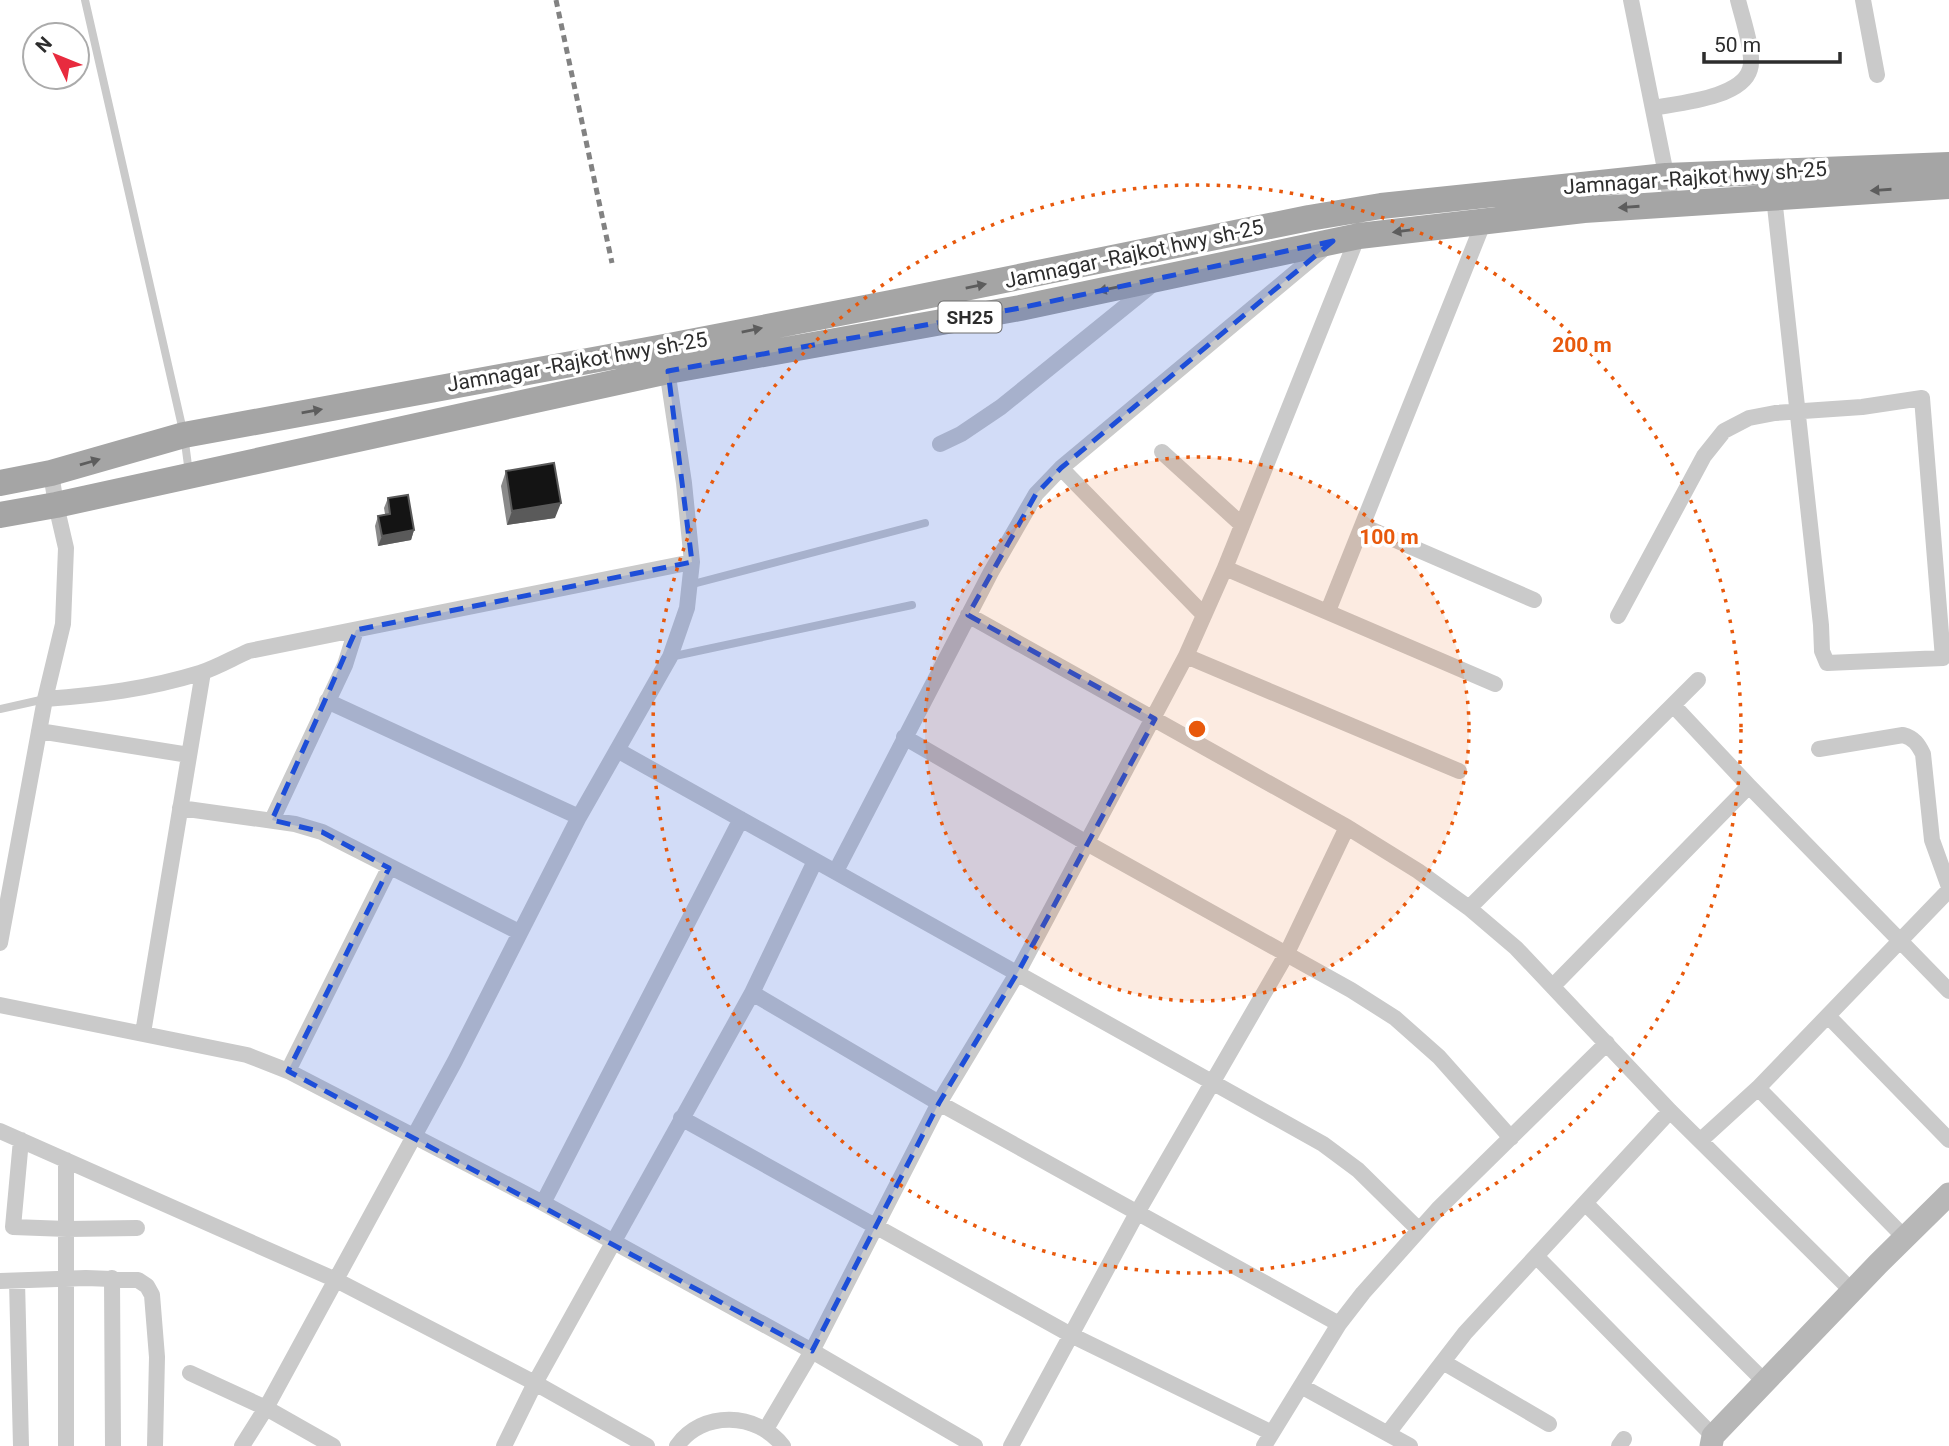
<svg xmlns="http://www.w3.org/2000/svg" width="1949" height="1446" font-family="Roboto,sans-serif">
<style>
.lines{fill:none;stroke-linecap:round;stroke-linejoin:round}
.service{stroke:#cacaca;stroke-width:8}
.minor{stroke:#cacaca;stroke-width:16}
.secondary{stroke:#b7b7b7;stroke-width:23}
.primary{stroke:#a5a5a5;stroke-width:26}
.rail{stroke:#828282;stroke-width:5;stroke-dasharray:7 5;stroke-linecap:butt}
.wall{fill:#8a8a8a}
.shaded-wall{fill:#5a5a5a}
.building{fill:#141414;stroke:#5a5a5a;stroke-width:2}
.oneway{fill:#5d5d5d}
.marked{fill:#1d4ed8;fill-opacity:0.2;stroke:#1d4ed8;stroke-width:5;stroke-dasharray:14 9;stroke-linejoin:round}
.ring{fill:none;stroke:#e8590c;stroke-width:3.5;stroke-dasharray:3.5 7}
.labels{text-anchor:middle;stroke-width:7;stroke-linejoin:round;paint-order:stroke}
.shield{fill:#fff;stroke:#6c6c6c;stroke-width:2}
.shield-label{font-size:19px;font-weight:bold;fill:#2d2d2d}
.street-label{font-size:21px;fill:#2d2d2d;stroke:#fff}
.centre{fill:#e8590c;stroke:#fff;stroke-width:3.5}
.ring-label{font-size:21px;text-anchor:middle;font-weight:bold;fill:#e8590c;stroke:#fff;stroke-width:7;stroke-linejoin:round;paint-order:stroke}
</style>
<rect width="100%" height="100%" fill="#fff"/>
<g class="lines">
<path class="service" d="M85 0 184 435 189 473
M689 585 925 523
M670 657 912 605
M0 709 45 699"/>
<path class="minor" d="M1631 0 1672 204
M1863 0 1877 75
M1653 108C1679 103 1742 98 1750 69 1755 54 1742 17 1738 0
M940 444 961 434 1001 407 1153 284
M1162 452 1241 524
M1061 468 1203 614
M1363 526 1534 600
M1225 568 1495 684
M1328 611 1484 221
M968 615 1347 827 1418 871 1469 908 1516 948 1670 1111 1852 1291
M1618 616 1704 456 1724 431 1749 418 1775 413 1862 407 1922 398 1943 658 1827 663 1822 651 1821 625 1774 197
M1186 656 1459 771
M45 699C99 695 148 689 200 673 216 668 233 658 249 651L692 562
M327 701 579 817
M1673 705 1749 786 1949 991
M39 731 189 755
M904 737 1085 842 1351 990 1395 1018 1439 1057 1511 1138
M1819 749 1903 735C1914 738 1918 744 1923 754L1932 840 1949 887
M617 750 1323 1144 1358 1170 1419 1230
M180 808 295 824 322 832 519 932
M272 820 345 665 356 630
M836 871 991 572 1036 494 1061 468 1327 246
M1469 908 1698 680
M0 943 45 699 63 624 66 548 56 505 51 473
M1553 986 1749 786
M752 993 939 1103 1339 1324
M0 1005 247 1055 288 1071 543 1203 812 1351 975 1446
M1828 1016 1949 1140
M143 1033 203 672
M288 1071 389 868
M1758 1088 1905 1238
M681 1118 1071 1335 1272 1433
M0 1131 336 1280 535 1383 647 1446
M21 1140 13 1227 67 1229 137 1228
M1701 1140 1758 1088 1949 890
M66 1160V1446
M543 1203 741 819
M1585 1203 1765 1382
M1536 1256 1713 1436
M112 1278 113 1446
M0 1281 86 1278 138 1280 147 1286 152 1295 157 1357 155 1446
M17 1281 21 1446
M1443 1362 1549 1424
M190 1373 266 1408 333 1446
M1301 1386 1410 1446
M766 1429 812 1351 939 1103 1018 972 1186 656 1225 568 1359 233
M1388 1433 1465 1333 1670 1111
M242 1446 266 1408 455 1061 579 817 670 657 687 608 692 562 684 483 666 363
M504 1446 535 1383 752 993 815 861
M677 1446C702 1410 757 1412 783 1446
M1011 1446 1137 1213 1286 955 1347 827
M1264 1446 1339 1324 1363 1293 1438 1209 1607 1043
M1619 1446 1624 1439"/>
<path class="secondary" d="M1711 1446 1713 1436 1878 1264 1949 1194"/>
<path class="primary" d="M0 483 51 473 184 435 664 347 891 303 1309 218 1381 206 1666 176 1949 165
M0 515 56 505 668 371 1020 308 1359 236 1584 210 1949 186"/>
<path class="rail" d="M556 0 612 263"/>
</g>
<path class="wall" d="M506 471 555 518 507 525 501 486Z
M388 498 414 530 411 540 378 546 375 526 378 516 385 514 384 508Z"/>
<path class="shaded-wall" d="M561 503 555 518 507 525 512 511Z
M414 530 411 540 378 546 382 536Z"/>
<path class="building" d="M554 463 561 503 512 511 506 471Z
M408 495 414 530 382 536 378 516 390 514 388 498Z"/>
<defs><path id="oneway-solid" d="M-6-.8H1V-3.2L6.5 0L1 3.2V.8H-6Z" transform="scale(1.75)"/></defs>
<g class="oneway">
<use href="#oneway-solid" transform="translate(1881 190) rotate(176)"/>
<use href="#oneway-solid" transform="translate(1629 207) rotate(176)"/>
<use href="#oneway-solid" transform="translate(1403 231) rotate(173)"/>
<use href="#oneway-solid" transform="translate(976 286) rotate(-11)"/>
<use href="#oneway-solid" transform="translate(1108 289) rotate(168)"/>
<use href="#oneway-solid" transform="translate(752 330) rotate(-11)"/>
<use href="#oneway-solid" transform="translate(312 411) rotate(-10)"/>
<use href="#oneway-solid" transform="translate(90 462) rotate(-16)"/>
</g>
<path class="marked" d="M1333 241 1061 468 1036 494 968 615 1155 719 1018 972 939 1103 812 1351 288 1071 389 868 322 832 272 820 356 630 692 562 668 371 1020 308Z"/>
<circle cx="1197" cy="729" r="272" fill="#e8590c" fill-opacity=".12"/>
<g class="ring">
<circle cx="1197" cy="729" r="272"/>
<circle cx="1197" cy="729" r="544"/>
</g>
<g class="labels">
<rect class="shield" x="938.5" y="301.5" width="63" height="31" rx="5"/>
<g class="shield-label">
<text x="970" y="324">SH25</text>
</g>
<g class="street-label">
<text transform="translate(1695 178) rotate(-4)" y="7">Jamnagar -Rajkot hwy sh-25</text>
<text transform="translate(1134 254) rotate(-12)" y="7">Jamnagar -Rajkot hwy sh-25</text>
<text transform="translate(577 362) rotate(-10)" y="7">Jamnagar -Rajkot hwy sh-25</text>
</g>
</g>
<circle cx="1197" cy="729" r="10" class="centre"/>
<g class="ring-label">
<text x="1582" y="352">200 m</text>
<text x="1389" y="544">100 m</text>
</g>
<g transform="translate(56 56) rotate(313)"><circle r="33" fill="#ffffff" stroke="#ababab" stroke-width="2"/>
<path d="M0-5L12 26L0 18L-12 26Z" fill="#e82b3e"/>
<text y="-10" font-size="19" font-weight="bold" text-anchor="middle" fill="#2d2d2d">N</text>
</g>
<path d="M1704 52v10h136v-10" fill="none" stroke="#2d2d2d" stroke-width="3.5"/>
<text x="1714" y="52" font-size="21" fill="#2d2d2d" stroke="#ffffff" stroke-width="5" paint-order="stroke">50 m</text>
</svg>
